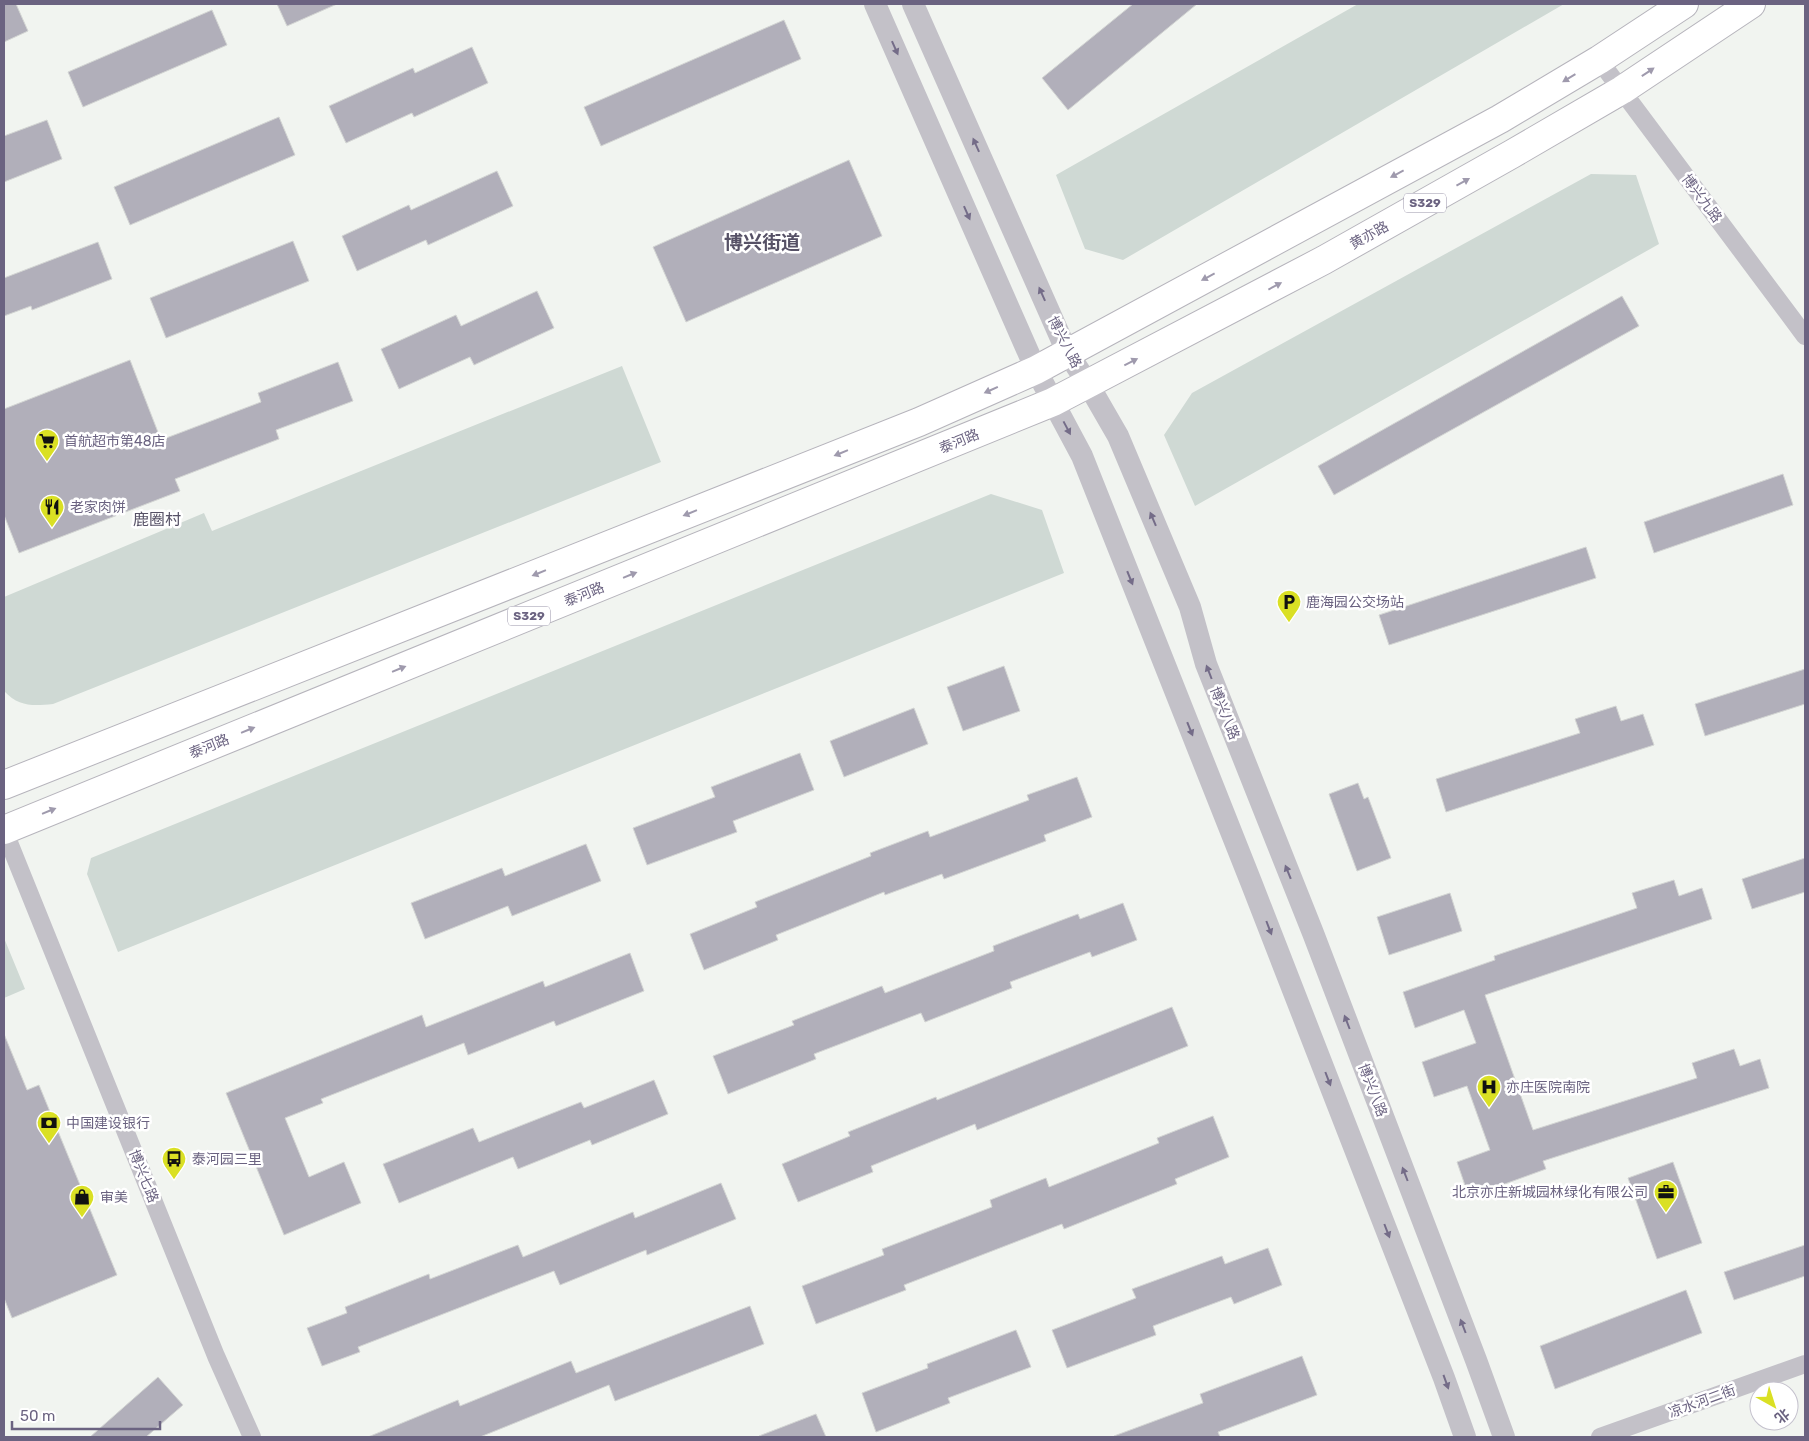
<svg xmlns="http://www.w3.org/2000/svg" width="1809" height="1441" font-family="Rubik,'Noto Sans SC',sans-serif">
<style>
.green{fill:#cfd9d4}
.building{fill:#b1afba;stroke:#d3d5d3}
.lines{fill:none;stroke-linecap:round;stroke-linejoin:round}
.primary-casing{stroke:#b6b4bc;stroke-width:30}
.minor{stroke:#c3c1c8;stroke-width:18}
.tertiary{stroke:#c3c1c8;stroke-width:22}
.primary{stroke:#fff;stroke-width:28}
.oneway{fill:#746c88}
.oneway2{fill:#9f9aad}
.labels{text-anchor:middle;stroke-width:5;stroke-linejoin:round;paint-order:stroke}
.shield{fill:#fff;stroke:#9792a7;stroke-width:1}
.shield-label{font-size:12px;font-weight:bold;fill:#6b6381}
.street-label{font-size:14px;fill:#6b6381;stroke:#fff}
.poi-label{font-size:14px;fill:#6b6381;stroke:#fff;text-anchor:start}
.quarter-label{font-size:16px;fill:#565166;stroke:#fff}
.district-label{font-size:19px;font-weight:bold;fill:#565166;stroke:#fff}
</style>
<rect width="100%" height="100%" fill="#f1f4f0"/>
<path class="green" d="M1358 4H1564L1123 260 1085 249 1056 175Z
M1591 174 1636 175 1659 244 1195 506 1164 435 1192 393Z
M622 366 661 462 53 704C33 706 19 707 4 691V597L204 513 212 531Z
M991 494 1042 510 1064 573 118 952 87 874 91 858Z
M4 938 25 989 4 998Z"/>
<path class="building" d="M4 4H16L28 31 4 42Z
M277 4H337L287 26Z
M1133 4H1197L1068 110 1042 78Z
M212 10 227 45 83 107 68 72Z
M784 20 801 59 601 146 584 107Z
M472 47 488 83 414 117 412 113 346 143 329 106 413 68 415 73Z
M279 117 295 155 130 225 114 187Z
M47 120 62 159 4 182V136Z
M849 160 882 236 686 322 653 247Z
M497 171 513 206 428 245 426 240 357 271 342 236 409 205 411 210Z
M293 241 309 281 166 338 150 298Z
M98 242 112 279 32 310 31 306 4 316V278Z
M537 291 554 328 474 365 470 357 399 389 381 349 456 315 461 326Z
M1622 296 1639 326 1334 495 1318 466Z
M130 360 161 440 261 402 258 393 338 362 353 401 276 430 279 439 175 479 180 491 19 553 4 515V409Z
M1783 474 1793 505 1654 553 1644 522Z
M1586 547 1596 578 1389 645 1379 615Z
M1004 666 1020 711 963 731 947 687Z
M1805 669V704L1705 736 1695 704Z
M1616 706 1621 721 1643 714 1654 745 1446 812 1436 779 1580 733 1575 719Z
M914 708 928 744 844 777 830 741Z
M800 753 814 790 733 821 737 832 647 865 633 828 715 797 711 787Z
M1077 777 1092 817 1044 835 1046 841 944 879 942 874 885 895 884 892 776 935 778 940 704 970 690 934 757 907 755 902 871 856 870 853 928 831 930 837 1029 800 1027 795Z
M1358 783 1364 799 1368 797 1391 858 1357 871 1329 794Z
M586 844 601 881 512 916 508 906 425 939 411 903 502 868 505 876Z
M1805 858V892L1752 909 1742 879Z
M1674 880 1679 896 1702 888 1712 919 1485 995 1533 1130 1697 1078 1692 1063 1734 1049 1740 1066 1760 1059 1769 1088 1543 1161 1546 1169 1469 1197 1457 1162 1490 1150 1467 1086 1434 1097 1422 1062 1476 1043 1464 1010 1415 1028 1403 992 1495 960 1494 956 1637 908 1632 893Z
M1450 893 1462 931 1389 955 1377 917Z
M1123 903 1137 940 1092 957 1090 952 1010 982 1012 988 925 1022 921 1013 814 1054 816 1059 728 1094 713 1056 794 1025 792 1021 882 986 885 993 994 951 993 946 1078 914 1080 919Z
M630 953 644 991 556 1026 554 1021 468 1055 464 1043 321 1099 323 1103 285 1118 309 1177 344 1162 361 1203 284 1235 226 1093 422 1015 426 1027 543 981 545 987Z
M1172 1007 1188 1046 977 1130 975 1124 871 1166 873 1172 798 1202 782 1164 850 1136 848 1132 936 1097 937 1100Z
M4 1034 27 1090 39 1085 117 1275 12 1318 4 1298Z
M654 1080 668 1114 592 1145 590 1140 518 1169 513 1157 399 1203 383 1164 473 1128 479 1142 581 1102 584 1108Z
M1213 1116 1229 1157 1175 1179 1177 1184 1064 1229 1062 1224 904 1285 906 1290 816 1324 802 1286 884 1255 882 1249 992 1207 990 1200 1046 1178 1049 1187 1159 1143 1157 1138Z
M1673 1162 1702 1243 1657 1259 1628 1178Z
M721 1183 736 1219 647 1255 646 1250 560 1285 554 1271 358 1347 360 1352 322 1366 307 1328 347 1313 345 1307 429 1274 430 1279 518 1245 523 1257 633 1212 635 1218Z
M1805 1245V1276L1734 1300 1724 1272Z
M1268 1248 1282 1285 1234 1304 1231 1297 1153 1326 1156 1335 1067 1368 1052 1330 1136 1298 1132 1289 1222 1256 1225 1264Z
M1686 1290 1702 1333 1555 1389 1540 1346Z
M750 1306 764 1344 615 1401 609 1385 480 1437H368L458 1400 460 1406 571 1361 576 1373Z
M1016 1330 1031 1367 948 1398 950 1403 876 1432 862 1393 928 1368 927 1364Z
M1302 1356 1317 1395 1218 1432 1220 1437H1115L1114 1436 1203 1403 1200 1394Z
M158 1377 183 1405 146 1437H90Z
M816 1414 826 1437H759V1436Z"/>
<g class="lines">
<defs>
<path id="primary" d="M4 785 919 422 1036 370 1500 119 1599 60 1684 4
M4 830 1053 402 1324 260 1512 154 1622 90 1751 4"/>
</defs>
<use href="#primary" class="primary-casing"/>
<path class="minor" d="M1599 60 1805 336
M4 830 216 1356 252 1437
M1600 1437 1805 1364"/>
<path class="tertiary" d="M875 4 1036 370 1082 456 1251 882 1444 1378 1465 1437
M913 4 1067 352 1088 384 1118 436 1190 607 1206 664 1313 933 1476 1360 1504 1437"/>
<use href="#primary" class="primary"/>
</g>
<defs><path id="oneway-solid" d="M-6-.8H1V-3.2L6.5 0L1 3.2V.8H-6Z" transform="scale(1.25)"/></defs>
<g class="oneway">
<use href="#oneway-solid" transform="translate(895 48) rotate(66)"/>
<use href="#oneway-solid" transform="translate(976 145) rotate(-114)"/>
<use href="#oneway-solid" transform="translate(967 213) rotate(66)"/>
<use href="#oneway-solid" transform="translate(1042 294) rotate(-114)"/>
<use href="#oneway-solid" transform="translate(1067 428) rotate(62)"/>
<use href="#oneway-solid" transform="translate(1153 519) rotate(-113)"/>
<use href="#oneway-solid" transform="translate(1130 578) rotate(68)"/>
<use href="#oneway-solid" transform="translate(1209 672) rotate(-111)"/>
<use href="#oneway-solid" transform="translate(1190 729) rotate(68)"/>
<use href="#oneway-solid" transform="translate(1288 872) rotate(-112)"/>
<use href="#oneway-solid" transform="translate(1269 928) rotate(69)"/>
<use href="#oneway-solid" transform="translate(1347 1022) rotate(-111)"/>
<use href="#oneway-solid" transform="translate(1328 1079) rotate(69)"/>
<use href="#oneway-solid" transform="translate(1405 1174) rotate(-111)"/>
<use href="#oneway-solid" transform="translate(1387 1231) rotate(69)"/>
<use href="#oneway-solid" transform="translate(1463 1326) rotate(-111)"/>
<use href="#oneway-solid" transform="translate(1446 1382) rotate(70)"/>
</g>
<g class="oneway2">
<use href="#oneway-solid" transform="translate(1648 72) rotate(-34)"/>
<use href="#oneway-solid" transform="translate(1569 78) rotate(149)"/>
<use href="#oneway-solid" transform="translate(1397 174) rotate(152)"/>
<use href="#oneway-solid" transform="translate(1463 182) rotate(-29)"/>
<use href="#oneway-solid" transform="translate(1208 277) rotate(152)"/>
<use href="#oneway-solid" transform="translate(1275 286) rotate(-28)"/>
<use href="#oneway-solid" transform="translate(1131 362) rotate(-27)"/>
<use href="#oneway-solid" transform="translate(991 390) rotate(156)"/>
<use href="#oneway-solid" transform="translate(841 453) rotate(158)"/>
<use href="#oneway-solid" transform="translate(690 513) rotate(158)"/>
<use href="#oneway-solid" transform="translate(539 573) rotate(158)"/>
<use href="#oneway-solid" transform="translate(630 575) rotate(-22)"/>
<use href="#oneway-solid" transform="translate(399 669) rotate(-22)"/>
<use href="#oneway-solid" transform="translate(248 730) rotate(-22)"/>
<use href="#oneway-solid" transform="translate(49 811) rotate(-22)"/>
</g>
<defs>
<symbol id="supermarket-pin" viewBox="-11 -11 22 30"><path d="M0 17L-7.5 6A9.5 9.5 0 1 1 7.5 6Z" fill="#dae024" stroke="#fff"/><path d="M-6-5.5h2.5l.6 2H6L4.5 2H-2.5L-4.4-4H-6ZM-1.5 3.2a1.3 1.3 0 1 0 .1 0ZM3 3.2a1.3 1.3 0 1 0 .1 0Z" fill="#111"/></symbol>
<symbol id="restaurant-pin" viewBox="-11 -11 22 30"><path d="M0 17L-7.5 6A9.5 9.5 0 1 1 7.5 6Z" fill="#dae024" stroke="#fff"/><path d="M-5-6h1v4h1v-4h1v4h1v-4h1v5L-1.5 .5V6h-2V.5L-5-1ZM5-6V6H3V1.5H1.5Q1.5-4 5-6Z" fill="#111"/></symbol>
<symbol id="parking-pin" viewBox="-11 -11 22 30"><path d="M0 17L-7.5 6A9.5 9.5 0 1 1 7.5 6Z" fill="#dae024" stroke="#fff"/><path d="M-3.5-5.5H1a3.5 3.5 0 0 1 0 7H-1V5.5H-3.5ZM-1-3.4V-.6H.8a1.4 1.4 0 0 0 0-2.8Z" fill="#111"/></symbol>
<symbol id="hospital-pin" viewBox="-11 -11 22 30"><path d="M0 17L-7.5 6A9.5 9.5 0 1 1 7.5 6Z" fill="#dae024" stroke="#fff"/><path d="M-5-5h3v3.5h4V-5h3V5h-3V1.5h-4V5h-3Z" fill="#111"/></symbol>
<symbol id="bank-pin" viewBox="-11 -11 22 30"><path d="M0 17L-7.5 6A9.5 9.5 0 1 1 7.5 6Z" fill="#dae024" stroke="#fff"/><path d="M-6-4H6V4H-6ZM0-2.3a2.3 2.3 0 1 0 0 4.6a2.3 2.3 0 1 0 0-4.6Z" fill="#111"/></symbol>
<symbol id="bus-pin" viewBox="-11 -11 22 30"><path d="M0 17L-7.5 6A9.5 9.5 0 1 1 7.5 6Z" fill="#dae024" stroke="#fff"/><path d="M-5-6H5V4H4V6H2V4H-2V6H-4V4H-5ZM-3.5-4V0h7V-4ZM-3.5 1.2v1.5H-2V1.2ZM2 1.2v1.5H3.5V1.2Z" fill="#111"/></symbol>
<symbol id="office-pin" viewBox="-11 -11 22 30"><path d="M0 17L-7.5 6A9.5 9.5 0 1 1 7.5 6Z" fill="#dae024" stroke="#fff"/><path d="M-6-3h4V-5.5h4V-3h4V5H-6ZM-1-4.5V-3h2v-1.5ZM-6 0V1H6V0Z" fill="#111"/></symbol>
<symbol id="shop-pin" viewBox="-11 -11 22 30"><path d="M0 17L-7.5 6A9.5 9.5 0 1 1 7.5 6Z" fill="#dae024" stroke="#fff"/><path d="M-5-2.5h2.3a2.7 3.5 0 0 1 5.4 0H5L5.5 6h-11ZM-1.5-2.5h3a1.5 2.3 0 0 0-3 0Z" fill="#111"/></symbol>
</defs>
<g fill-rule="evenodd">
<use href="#supermarket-pin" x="33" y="427" width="28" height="38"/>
<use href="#restaurant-pin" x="38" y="493" width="28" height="38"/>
<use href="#parking-pin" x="1275" y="588" width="28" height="38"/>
<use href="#hospital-pin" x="1475" y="1073" width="28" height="38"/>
<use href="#bank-pin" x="35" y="1109" width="28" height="38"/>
<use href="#bus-pin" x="160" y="1145" width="28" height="38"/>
<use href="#office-pin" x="1652" y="1178" width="28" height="38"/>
<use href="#shop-pin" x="68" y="1183" width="28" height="38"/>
</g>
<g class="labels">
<g class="shield">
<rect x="1404" y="193.5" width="42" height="19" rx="4"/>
<rect x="508" y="606.5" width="42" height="19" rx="4"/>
</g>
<g class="shield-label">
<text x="1425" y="207">S329</text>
<text x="529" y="620">S329</text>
</g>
<g class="street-label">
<text transform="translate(1702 198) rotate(53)" y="5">博兴九路</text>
<text transform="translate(1369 235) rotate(-29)" y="5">黄亦路</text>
<text transform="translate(1065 342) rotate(63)" y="5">博兴八路</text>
<text transform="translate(959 441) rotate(-22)" y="5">泰河路</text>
<text transform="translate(584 594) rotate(-22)" y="5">泰河路</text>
<text transform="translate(1225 713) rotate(68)" y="5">博兴八路</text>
<text transform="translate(209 746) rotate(-22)" y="5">泰河路</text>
<text transform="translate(1373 1090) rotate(69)" y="5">博兴八路</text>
<text transform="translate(144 1176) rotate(68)" y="5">博兴七路</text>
<text transform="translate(1702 1401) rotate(-20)" y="5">凉水河二街</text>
</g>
<g class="poi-label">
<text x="64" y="446">首航超市第48店</text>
<text x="70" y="512">老家肉饼</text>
<text x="1306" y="607">鹿海园公交场站</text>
<text x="1506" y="1092">亦庄医院南院</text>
<text x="66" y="1128">中国建设银行</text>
<text x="192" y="1164">泰河园三里</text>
<text x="1648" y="1197" text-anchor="end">北京亦庄新城园林绿化有限公司</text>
<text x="100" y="1202">审美</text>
</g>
<g class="quarter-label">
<text x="157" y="525">鹿圈村</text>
</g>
<g class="district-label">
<text x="762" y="249">博兴街道</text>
</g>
</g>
<rect width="1809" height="1441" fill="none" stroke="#6b6381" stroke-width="10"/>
<g transform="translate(1774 1406) rotate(141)"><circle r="24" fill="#ffffff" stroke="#c4c1cd"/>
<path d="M0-4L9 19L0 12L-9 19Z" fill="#dae024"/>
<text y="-8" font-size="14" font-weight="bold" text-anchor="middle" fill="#6b6381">北</text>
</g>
<path d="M12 1421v8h148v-8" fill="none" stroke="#6b6381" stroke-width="2.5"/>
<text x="20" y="1421" font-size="15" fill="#6b6381" stroke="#ffffff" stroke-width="4" paint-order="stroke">50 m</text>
</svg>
